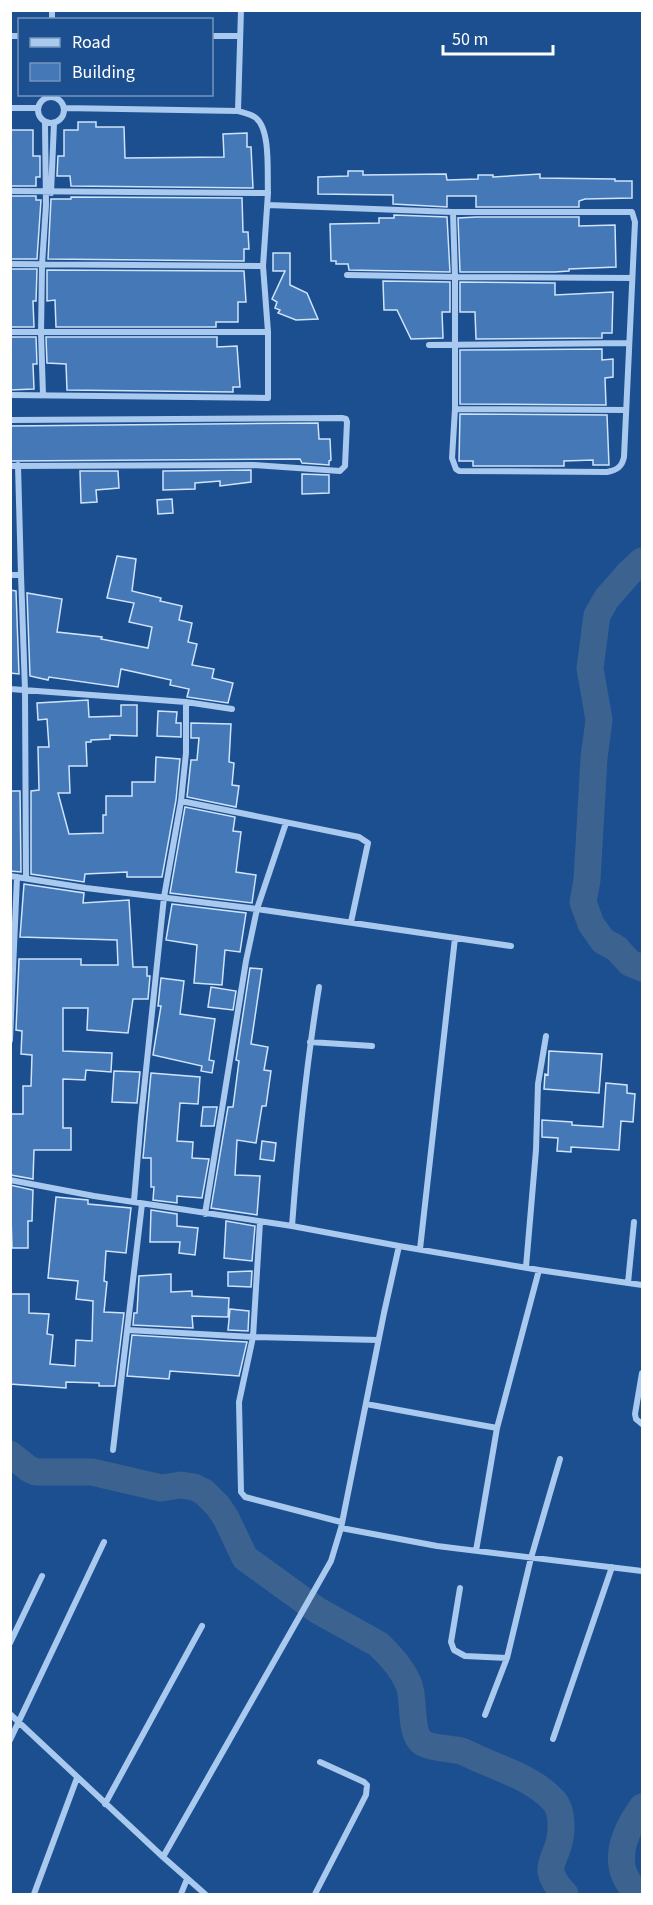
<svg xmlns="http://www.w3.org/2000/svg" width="653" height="1905" font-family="'Source Sans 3',sans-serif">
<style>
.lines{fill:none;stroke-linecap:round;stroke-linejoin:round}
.river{stroke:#3c6290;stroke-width:27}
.building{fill:#4478b7;stroke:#cfe3fa;stroke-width:1.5}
.street{stroke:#a9c9ee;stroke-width:6}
</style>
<rect width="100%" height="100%" fill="#1b4f8f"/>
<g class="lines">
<path class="river" d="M642 561 629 573 607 598 597 615 590 668 599 720 594 758 587 880 583 902 591 924 603 941 616 948 630 963 642 968
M10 1454 29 1469 36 1472H92L161 1488 181 1485 194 1487 204 1492 218 1506 226 1518 245 1558 317 1610 378 1644C390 1655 403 1670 409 1685 415 1701 409 1734 423 1743 433 1749 452 1748 464 1752 493 1767 531 1776 553 1800 564 1811 562 1836 557 1849 555 1856 550 1863 551 1871 552 1880 559 1888 565 1894
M642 1807C627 1828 614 1854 626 1878 631 1887 633 1890 642 1894"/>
</g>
<path class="building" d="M78 122H96V127H124L125 158 224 157 223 134 247 133V147H251L253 188 71 186 70 176H57L58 156H64V130H78Z
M11 130H33V156H40V177H36V186H10Z
M348 171H363V175L446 174 447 180 478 179V175H493V177L540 174V178L615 179V181H632V198L585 199 579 201V207H476V196H447V207L393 204V195L318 194V177L348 176Z
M10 196H36V200H41L37 259H10Z
M71 197 242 198 243 232H248L249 249H244V261L48 259 51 199H71Z
M394 215 447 217 450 272 349 270 348 264H336V261H331L330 224 379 223V218H394Z
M476 217H579V226L615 225 616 267 569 269V271L555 272H460L458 218Z
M273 253H290V285L307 293 318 319 296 320 278 313 280 310 275 308 277 302 272 299 285 271H273Z
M10 269H37L36 301H33L34 327H10Z
M47 270 244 271 246 302H238V322H216V327H56L55 300 47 301Z
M383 281 450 282V312H442L443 338 411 339 397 310H384Z
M460 282 555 283V295L613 292 612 333H602V338L476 339 475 312H460Z
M10 337H36L37 364H33L34 389 10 390Z
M46 337H217V347L237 346 240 387H233V392L67 390 66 364 47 363Z
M602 349V360L613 359V377L605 378 606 405 460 404V350Z
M460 414 607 415 609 465H593V460L564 461V466H473V461H459Z
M318 423 319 439H330L331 460 329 461V465L302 463 300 459 10 461V426Z
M251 470V482L220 486V481L195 483V489L163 490V471Z
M80 471H118L119 488 96 490 97 502 81 503Z
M302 474 329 475V493L302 494Z
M172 499 173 513 158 514 157 500Z
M117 556 136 559 132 591 161 598 160 601 182 606 179 620 192 623 188 642 197 644 192 665 214 669 212 678 233 683 228 703 187 697 189 689 170 685 171 680 121 669 118 687 49 677 48 680 30 676 27 593 62 599 57 632 102 637 101 639 148 648 152 627 129 622 134 603 107 598Z
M10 590 16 591 19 674 10 673Z
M88 700 89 717 121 716V705H137V736L110 735V739L91 740V742H86L87 766H69L70 793H58L69 834 103 833V815H106V796H132V782H155L156 757 180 759 176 800 162 877H127V872L85 874 84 882 31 874V791L39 790 38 747H49L47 719 38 720 37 703Z
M158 711 177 712 176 723H181V737L157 736Z
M191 723 231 724 229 762 234 763 232 785 239 786 236 807 187 797 191 760H197L199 738H191Z
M10 791H20L21 872 10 871Z
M185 807 235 817 233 831 241 832 236 872 256 875 252 903 170 893Z
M24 884 84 893 83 903 129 900 133 967H147V976H150L148 999H133L128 1033 87 1030 88 1008H63V1051L112 1053 111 1072 86 1070 85 1080 63 1079V1128H71V1150H34L33 1179 11 1175V1114H23V1086H31L32 1055 21 1054 22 1031 16 1030 19 959H81V965H118L117 940 20 937Z
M172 904 246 913 240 952 225 950 222 985 194 983 197 945 166 940Z
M250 968 262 969 251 1044 268 1047 264 1070 271 1071 266 1106H262L256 1143 237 1140 235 1175 260 1176 257 1215 211 1208 228 1107H233L239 1061 236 1060Z
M161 978 184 981 180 1014 215 1019 209 1060 214 1061 212 1073 201 1071 202 1066 153 1055 161 1006H158Z
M211 987 236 991 233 1010 208 1007Z
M549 1051 602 1054 599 1093 544 1089 545 1074 548 1075Z
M114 1071 140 1072 137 1103 112 1102Z
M151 1073 200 1077 198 1104 180 1103 177 1141 193 1142 192 1158 209 1159 202 1198 177 1196V1203L153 1200 154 1187H151V1158H143Z
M606 1083 627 1085V1093L635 1094 633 1122 621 1121 619 1150 571 1147V1152L557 1151 558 1138 542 1137V1120L572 1122V1125L603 1127Z
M203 1107H217L214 1126H201Z
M262 1141 276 1143 274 1161 260 1159Z
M10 1185 33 1190 32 1221H28V1248H12Z
M56 1197 88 1200V1204L131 1208 126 1253 106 1251 104 1281 107 1282 104 1312 124 1313 115 1386H99V1383L66 1382V1388L10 1384V1294H29V1313L49 1314 47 1334 53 1335 50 1364 75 1366 76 1340 92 1341 93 1301 76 1299 78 1281 48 1278Z
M151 1210 177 1214V1226L198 1228 195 1255 179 1253 180 1242H150Z
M226 1221 255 1226 252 1261 224 1258Z
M252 1271 251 1287 228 1286V1272Z
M171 1274V1292L192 1291V1296L229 1298 228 1317 192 1316 193 1328 133 1325 134 1313H137L139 1276Z
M230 1309 249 1311 248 1331 228 1330Z
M132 1335 227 1341 247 1342 239 1376 170 1371 169 1379 127 1376Z"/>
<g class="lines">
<path class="street" d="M52 20V10
M10 36H20
M212 36H239
M38 110a13 13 0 1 1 26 0a13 13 0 1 1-26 0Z
M10 108H37
M238 111 241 10
M10 191 268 193C267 174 271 130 256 118 251 114 244 113 238 111L64 108
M51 193 54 123
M268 205 453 212H632L635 222 624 457C622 467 617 470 607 472L459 471 456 469 452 458 455 409V277L347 275
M453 212 455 277 632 278
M10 264 263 266
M10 332H268
M429 345 629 343
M10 395 268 398V332L263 266 268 193
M43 395 41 333 42 265 46 205 45 123
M455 409 626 410
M10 420 342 418 346 419 347 422 345 466 340 471 254 465 10 466
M18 465 21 575
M10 575H21L25 690 26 878
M10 689 186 702V753L181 801 164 897 141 1118 134 1201
M186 702 232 709
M181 801 359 837 368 843 351 922
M10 876 86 888 257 909 511 946
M10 1040 17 877
M310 1042 372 1046
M10 1180 94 1196 292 1226 399 1246 384 1313 341 1528 331 1561 163 1857 205 1894
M205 1214 246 961 257 909 286 823
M260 1222 253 1337 239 1402 241 1492 245 1497 341 1522
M292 1226C298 1146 306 1067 319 987
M399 1246 539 1270 642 1285
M420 1249 455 938
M526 1267 536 1150 538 1084 546 1036
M628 1283 634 1222
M128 1330 253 1337 378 1340
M642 1373 635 1414 636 1419 642 1424
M366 1404 497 1428 539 1270
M113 1450 142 1204
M341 1528 437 1546 642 1571
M476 1551 497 1428
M460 1588 451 1642 454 1650 465 1656 507 1658
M10 1643 42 1576
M10 1714 163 1857
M485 1715 507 1658 531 1558 560 1459
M553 1739 612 1567
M10 1740 104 1542
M105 1804 202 1626
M34 1894 77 1778
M181 1894 187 1879
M315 1894 366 1795 367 1785 364 1782 320 1762"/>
</g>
<rect width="653" height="1905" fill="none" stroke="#ffffff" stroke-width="24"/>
<rect x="18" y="18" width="195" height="78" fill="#1b4f8f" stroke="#7695bc" stroke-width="1.5"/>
<rect x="30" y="38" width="30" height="9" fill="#a9c9ee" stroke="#7695bc" stroke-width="1.5"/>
<text x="72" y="48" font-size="18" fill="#ffffff">Road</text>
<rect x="30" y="63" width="30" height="18" fill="#4478b7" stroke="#7695bc" stroke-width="1.5"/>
<text x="72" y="78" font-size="18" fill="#ffffff">Building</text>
<path d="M443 45v9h110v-9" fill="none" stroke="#ffffff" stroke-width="3"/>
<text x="452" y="45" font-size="18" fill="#ffffff" stroke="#1b4f8f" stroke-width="4.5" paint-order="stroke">50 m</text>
</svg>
